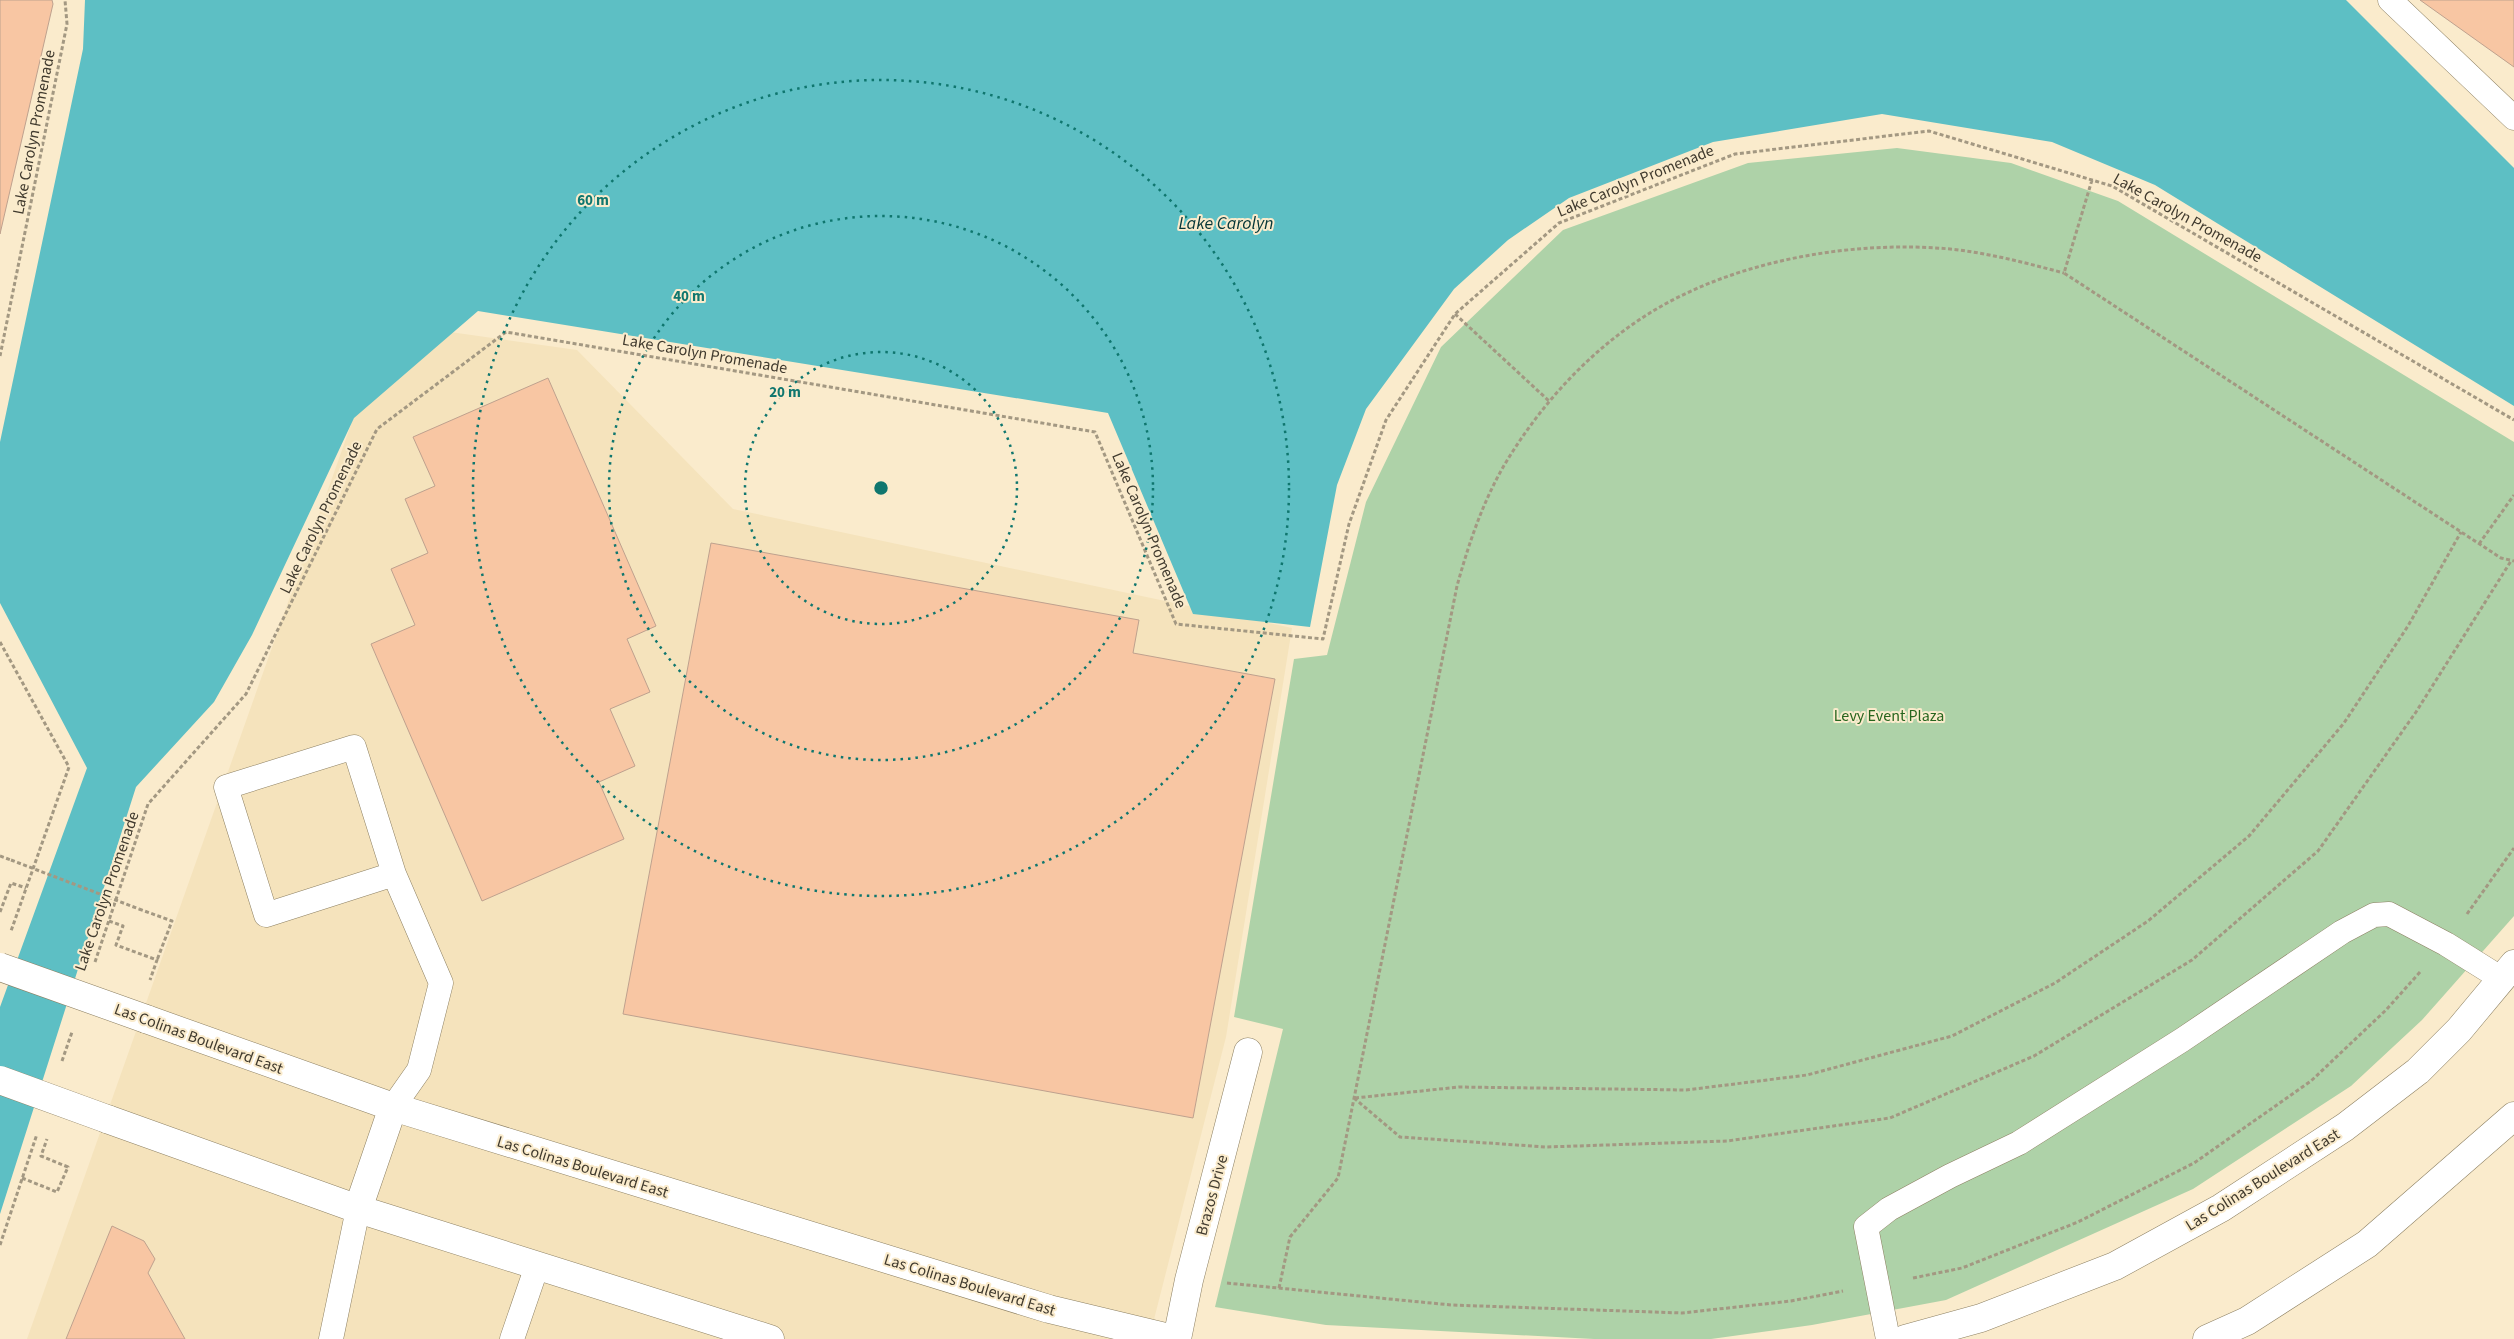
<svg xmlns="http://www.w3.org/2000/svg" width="2514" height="1339" font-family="'Source Sans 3',sans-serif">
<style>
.built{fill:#f5e3bc}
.green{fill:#aed2a8}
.water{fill:#5dbfc4}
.building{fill:#f8c6a3;stroke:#bea18e}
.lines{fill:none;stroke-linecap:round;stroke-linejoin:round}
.lane-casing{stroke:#8d8063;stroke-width:25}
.street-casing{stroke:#8d8063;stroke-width:29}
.secondary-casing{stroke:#8d8063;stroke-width:29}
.path{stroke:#a39882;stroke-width:3;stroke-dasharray:4 2.5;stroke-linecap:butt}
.lane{stroke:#fff;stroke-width:24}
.street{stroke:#fff;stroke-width:28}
.secondary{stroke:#fff;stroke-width:28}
.secondary-bridge-casing{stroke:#8d8063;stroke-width:29;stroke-linecap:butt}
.path-bridge{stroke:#a39882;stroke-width:3;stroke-dasharray:4 2.5;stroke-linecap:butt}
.secondary-bridge{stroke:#fff;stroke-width:28}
.ring{fill:none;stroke:#0f766e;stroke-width:2.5;stroke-dasharray:2.5 5}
.labels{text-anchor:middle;stroke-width:4;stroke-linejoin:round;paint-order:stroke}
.street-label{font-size:16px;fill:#403a2e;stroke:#faebcc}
.park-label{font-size:16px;fill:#27651e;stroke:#faebcc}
.water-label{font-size:18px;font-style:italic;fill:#043638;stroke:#faebcc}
.centre{fill:#0f766e;stroke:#faebcc;stroke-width:2.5}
.ring-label{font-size:15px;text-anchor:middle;font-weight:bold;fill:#0f766e;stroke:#faebcc;stroke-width:4;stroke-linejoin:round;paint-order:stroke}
</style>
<rect width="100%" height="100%" fill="#faebcc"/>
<path class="built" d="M387 323 577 350 733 509 1292 628 1226 1037 1149 1339H27Z"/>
<path class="green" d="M1897 148 2011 163 2118 201 2514 442V916L2422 1020 2351 1086 2193 1189 1946 1300 1812 1325 1711 1339H1594L1326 1325 1215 1307 1283 1029 1234 1017 1294 659 1327 655 1366 502 1441 347 1563 230 1748 163Z"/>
<path class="water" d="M85 0H2346L2514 168V406L2155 185 2052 142 1882 114 1713 142 1569 198 1508 240 1454 289 1366 409 1337 485 1310 627 1193 614 1108 413 478 311 354 418 252 635 214 702 136 787 0 1214V1007L87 768 0 603V442L83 49Z"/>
<path class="building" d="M0 0H52L53 4 0 234Z
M2420 0H2514V67Z
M548 378 656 626 627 639 650 692 610 709 635 766 599 782 624 839 482 901 371 644 415 625 391 569 428 553 405 499 435 486 413 437Z
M711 543 1139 620 1133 653 1275 679 1193 1118 623 1014Z
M112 1226 144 1241 155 1259 148 1273 185 1339H66Z"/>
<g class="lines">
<defs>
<path id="lane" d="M2390 0 2514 118
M393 1107 419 1070 441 983 394 874 354 747 226 787 266 915 394 874
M331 1339 358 1209
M512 1339 537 1266
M1888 1339 1866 1227 1889 1209 1950 1176 2019 1143 2182 1040 2342 932 2374 915 2389 914 2446 944 2502 979"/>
<path id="street" d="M1177 1339 1189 1280 1248 1052"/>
<path id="secondary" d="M146 1019 393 1107 1049 1309 1174 1339
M107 1119 358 1209 770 1339
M358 1209 393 1107
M1905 1339 1981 1318 2115 1266 2221 1208 2345 1127 2418 1071 2459 1030 2514 964
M2207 1339 2247 1321 2367 1244 2514 1116"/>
</defs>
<use href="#lane" class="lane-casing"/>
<use href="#street" class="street-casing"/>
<use href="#secondary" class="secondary-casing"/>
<path class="path" d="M2092 180 2064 273 2501 558 2514 561
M1455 314 1549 401
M0 356 67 24 65 0
M2479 544 2514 495
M0 642 69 767 11 931
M0 856 11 860
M139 909 172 921 157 960
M0 912 11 883 26 888
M2467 914 2514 848
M109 921 123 926 116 945 157 960 150 980
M95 962 148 804 246 694 377 429 506 332 1095 432 1176 624 1323 639 1349 524 1386 420 1455 314 1559 223 1735 154 1929 131 2112 186 2514 420
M62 1061 72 1032
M1354 1098 1400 1137 1546 1147 1727 1141 1890 1118 2034 1056 2192 960 2318 851 2416 712 2511 561
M1355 1098 1459 1087 1686 1090 1807 1075 1952 1036 2055 983 2148 921 2249 836 2344 723 2408 626 2461 532
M22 1178 57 1192 68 1167 41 1156 47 1139
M0 1245 37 1134
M1913 1278 1962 1268 2078 1222 2194 1163 2311 1081 2386 1010 2421 971
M1227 1283 1451 1305 1682 1313 1791 1301 1843 1291
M1279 1288 1290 1237 1338 1178 1457 586C1470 539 1486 492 1513 451 1547 398 1592 350 1645 316 1731 261 1850 240 1950 249 1989 253 2026 263 2064 273"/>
<use href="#lane" class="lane"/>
<use href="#street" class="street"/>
<use href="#secondary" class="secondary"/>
<defs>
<path id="secondary-bridge" d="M0 967 146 1019
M0 1080 107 1119"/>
</defs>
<use href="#secondary-bridge" class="secondary-bridge-casing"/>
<path class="path-bridge" d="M11 860 139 909"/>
<use href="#secondary-bridge" class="secondary-bridge"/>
</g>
<g class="ring">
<circle cx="881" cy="488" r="136"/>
<circle cx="881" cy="488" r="272"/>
<circle cx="881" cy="488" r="408"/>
</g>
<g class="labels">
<g class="street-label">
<text transform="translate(33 132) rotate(-79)" y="6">Lake Carolyn Promenade</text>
<text transform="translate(1635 180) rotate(-22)" y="6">Lake Carolyn Promenade</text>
<text transform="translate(2188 217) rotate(29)" y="6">Lake Carolyn Promenade</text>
<text transform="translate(705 353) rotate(10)" y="6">Lake Carolyn Promenade</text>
<text transform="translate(320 517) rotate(-64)" y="6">Lake Carolyn Promenade</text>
<text transform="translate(1150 530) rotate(67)" y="6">Lake Carolyn Promenade</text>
<text transform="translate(106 891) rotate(-71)" y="6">Lake Carolyn Promenade</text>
<text transform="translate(199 1038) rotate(20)" y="6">Las Colinas Boulevard East</text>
<text transform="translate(583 1166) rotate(17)" y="6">Las Colinas Boulevard East</text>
<text transform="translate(2262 1179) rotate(-32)" y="6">Las Colinas Boulevard East</text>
<text transform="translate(1211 1195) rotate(-75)" y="6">Brazos Drive</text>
<text transform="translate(970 1284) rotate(17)" y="6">Las Colinas Boulevard East</text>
</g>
<g class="park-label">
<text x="1889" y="721">Levy Event Plaza</text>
</g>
<g class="water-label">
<text x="1226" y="229">Lake Carolyn</text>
</g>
</g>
<circle cx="881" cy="488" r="8" class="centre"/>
<g class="ring-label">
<text x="593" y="205">60 m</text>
<text x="689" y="301">40 m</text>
<text x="785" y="397">20 m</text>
</g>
</svg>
